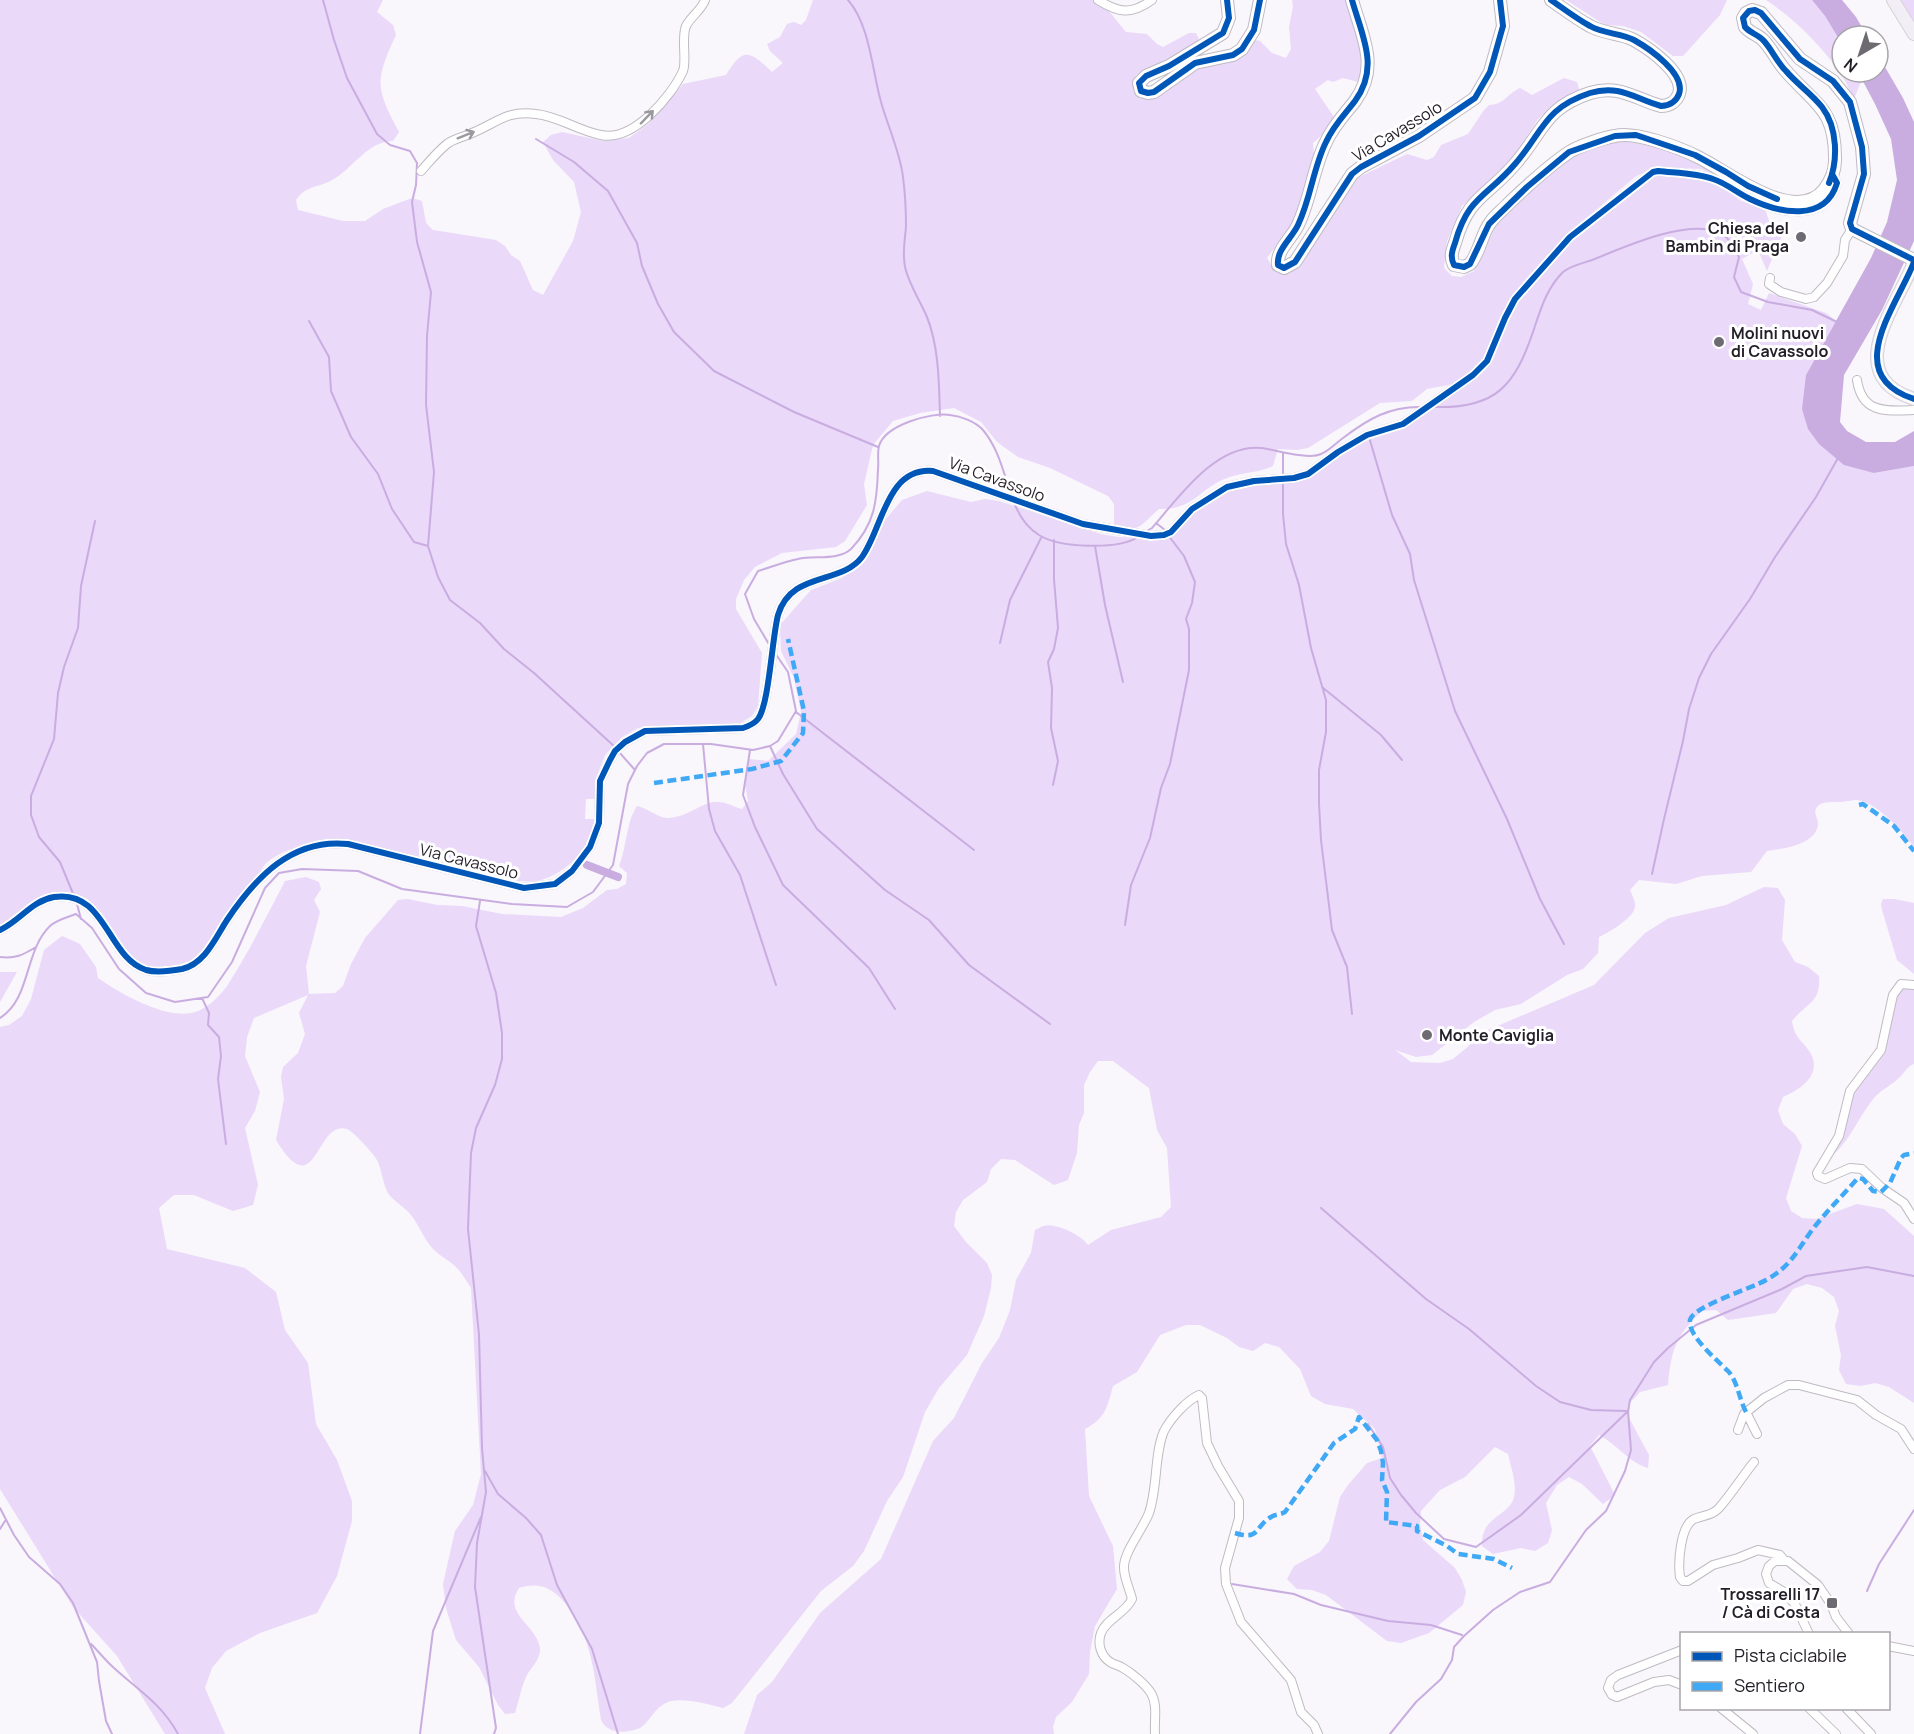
<svg xmlns="http://www.w3.org/2000/svg" width="1914" height="1734" font-family="Manrope,sans-serif">
<style>
.green{fill:#ead9f9}
.water{fill:#c9ade0}
.lines{fill:none;stroke-linecap:round;stroke-linejoin:round}
.stream{stroke:#c9ade0;stroke-width:2}
.canal{stroke:#c9ade0;stroke-width:8}
.minor-casing{stroke:#bfbbc2;stroke-width:10}
.secondary-casing{stroke:#bfbbc2;stroke-width:14}
.primary-casing{stroke:#d5d3d7;stroke-width:14}
.minor{stroke:#fefeff;stroke-width:8}
.secondary{stroke:#fefeff;stroke-width:12}
.primary{stroke:#f1eef5;stroke-width:12}
.quiet{stroke:#3fa9f5;stroke-width:4.5;stroke-dasharray:9 4.5;stroke-linecap:butt}
.cycleway-casing{stroke:#fff;stroke-width:10}
.cycleway{stroke:#0057b8;stroke-width:6}
.oneway{stroke:#9b999e}
.poi-dot{fill:#6e6a72;stroke:#fff;stroke-width:2}
.labels{text-anchor:middle;stroke-width:6;stroke-linejoin:round;paint-order:stroke}
.street-label{font-size:16px;fill:#231e27;stroke:#fff}
.poi-label{font-size:16px;font-weight:bold;fill:#231e27;stroke:#fff;text-anchor:end}
</style>
<rect width="100%" height="100%" fill="#f9f6fc"/>
<path class="green" d="M0 0H383L377 12 393 25 396 35C375 80 375 88 399 132L393 141C367 141 353 169 332 180 318 188 306 185 296 200L298 210 343 221H365L383 209 412 198 422 201 426 223 433 230 496 240 505 246 511 255 520 261 533 290 543 295 573 241 581 212 574 182 553 160 543 142 551 135 562 132 603 141 629 138 648 124 683 84 726 75C743 47 749 50 772 72L783 63 770 51 767 44 780 37 787 24 794 22 801 25 806 20 813 0H1093L1108 10 1126 32 1147 34 1157 44 1163 47 1189 33H1196L1199 39 1195 45 1136 75C1132 84 1134 92 1142 98H1148L1203 65 1231 62 1245 53 1255 40 1260 41 1272 53 1286 58 1291 49 1289 27 1293 6 1292 0H1346L1360 43 1363 67 1358 82 1343 78 1333 82 1328 80 1315 89 1334 117 1321 136 1313 143 1314 154 1297 218 1267 258 1275 271 1290 273 1304 260 1343 195 1355 179 1407 154 1427 160 1434 157 1441 145 1468 134 1484 110 1489 105C1504 105 1508 93 1520 88L1532 95 1564 78 1577 82 1579 89 1575 94 1558 102 1538 119 1510 163 1462 206 1447 241 1444 268 1452 276 1461 277 1474 271 1498 222 1532 188 1571 156 1620 140 1683 153 1763 201 1736 190 1717 176 1701 169 1654 167 1635 177 1566 235 1529 275 1508 301 1488 351 1478 367 1454 384 1427 389 1412 401 1380 403 1308 448 1297 450 1278 449 1273 466C1259 473 1242 472 1227 478 1199 488 1195 510 1159 509 1140 525 1140 534 1114 525V504L1108 496 1050 468 1018 457 997 442 981 422 954 408 920 413 893 421 873 445 864 484 867 505 845 541 836 547 782 553 755 567 744 580 736 599V609L762 653 758 706 752 716 739 724 638 728 622 737 605 755 596 778V799H586L585 819H595C593 846 567 873 541 880 534 883 525 881 517 881L342 839C318 841 265 849 258 877L222 921 203 949 191 961 169 967 148 968 133 960 102 913 86 900 51 894 34 900 0 925Z
M1566 0H1727L1720 15 1683 56H1673L1641 32 1623 26 1605 25Z
M1766 0H1812L1825 16 1842 44V72H1858L1862 79 1854 99C1849 90 1845 78 1838 70 1819 43 1793 18 1766 0Z
M1900 0H1914V22Z
M1659 174 1714 182 1741 201 1765 209 1769 221 1780 232 1781 238 1767 271 1758 250 1742 259 1753 284 1748 304 1761 310 1769 293 1826 313 1836 321 1806 375 1874 473 1914 466V847C1902 831 1878 803 1857 800 1852 800 1844 802 1839 802 1831 802 1822 801 1817 807 1812 813 1819 819 1818 825 1815 845 1782 849 1767 851L1751 872 1702 876 1676 884 1639 880 1630 890C1632 895 1635 900 1635 905 1636 917 1609 932 1599 937L1598 953 1583 969 1567 975 1521 1004 1495 1010 1474 1022 1432 1055 1416 1057 1395 1050 1411 1062 1440 1063 1453 1059 1488 1030 1594 985 1645 933 1669 918 1726 905 1764 887 1778 888 1785 900 1782 940 1795 962 1808 967 1819 976C1821 1003 1807 1002 1792 1021 1795 1040 1802 1039 1811 1054 1822 1075 1800 1090 1783 1097L1778 1110 1783 1124 1795 1134 1802 1146 1786 1198 1791 1211 1802 1218 1816 1219 1857 1204 1884 1209 1914 1236V1403L1889 1387 1875 1383 1861 1386 1846 1384 1839 1370 1841 1355 1835 1326 1839 1311 1834 1297 1822 1288 1807 1284 1793 1289 1776 1313 1728 1320 1716 1310 1702 1311C1676 1335 1671 1350 1668 1385L1640 1392 1630 1403 1629 1418 1649 1455 1648 1468C1628 1462 1618 1445 1599 1435L1590 1446 1615 1495 1603 1504 1582 1484 1569 1477 1557 1485 1546 1503 1552 1530 1548 1543 1535 1551 1521 1548 1493 1554 1482 1546C1482 1542 1482 1536 1484 1532 1489 1517 1511 1512 1514 1497 1517 1483 1511 1468 1508 1454L1495 1447 1465 1477 1440 1490 1421 1511 1420 1525 1423 1540 1455 1568 1462 1580 1466 1592 1463 1605 1429 1633 1401 1643 1387 1641 1326 1595 1312 1590 1297 1589 1287 1579 1294 1566 1320 1552 1329 1541 1340 1497 1348 1485 1367 1463 1382 1458 1375 1429 1353 1409 1325 1404 1311 1396 1300 1369 1279 1347 1265 1343 1253 1351 1239 1347 1227 1338 1200 1325H1186L1160 1335 1137 1372 1113 1386C1107 1407 1106 1418 1085 1429L1089 1496 1113 1546 1117 1589 1095 1626 1090 1652 1089 1674 1072 1702 1056 1717 1053 1727 1054 1734H744L757 1695 772 1682 820 1613 881 1559 933 1441 954 1418 982 1363 999 1338 1010 1310 1016 1280 1031 1253 1035 1230C1038 1229 1041 1226 1044 1226 1057 1223 1081 1235 1088 1245L1111 1230 1161 1217 1171 1207 1167 1148 1157 1130 1149 1088 1113 1061H1098L1090 1072 1084 1085V1113L1079 1125 1077 1153 1068 1180 1054 1185 1015 1160 1001 1159 991 1169 987 1182 963 1200 956 1212 954 1226 966 1242 987 1263 992 1275 991 1288 984 1316 967 1355 939 1388 925 1412 903 1477 887 1501 864 1551 853 1566 821 1591 732 1703 723 1708C709 1704 685 1698 671 1701 654 1706 652 1720 640 1728 624 1734 608 1734 601 1720 597 1696 595 1670 588 1647 584 1630 566 1598 550 1590 541 1584 528 1585 519 1588 502 1614 536 1624 540 1648 541 1660 530 1668 526 1677 521 1688 519 1701 515 1713L505 1714 498 1705 479 1667 456 1640 446 1608 443 1584 455 1531 473 1505 481 1474 471 1288C467 1282 463 1275 458 1269 451 1261 441 1257 433 1249 424 1239 419 1225 411 1215 404 1206 394 1202 388 1193 383 1184 382 1172 378 1162 375 1155 354 1132 347 1129 315 1119 317 1207 276 1140L284 1099 281 1077 283 1067 298 1053 305 1034 299 1013 308 995 254 1018 247 1037 245 1056 260 1092 255 1111 245 1128 258 1185 253 1205 233 1211 194 1195H174L159 1208 167 1249 245 1268 276 1292 285 1330 308 1363 316 1424 337 1460 352 1501V1521L337 1576 317 1613 260 1633 226 1651 212 1668 205 1688 225 1734H165L117 1656 73 1607 0 1489V1027L9 1025 22 1016 31 999 44 950 62 936 80 944 96 967 98 978C121 994 163 1018 191 1013 205 1011 219 997 227 986 248 954 267 915 285 881L306 877 319 882 321 889 314 900 320 912 306 966 309 994 335 993 343 986 351 964 365 938 398 900 408 899 437 905 462 906 502 914 561 917 583 908 607 890 617 889 626 884 627 873 619 866C627 847 626 822 637 806 647 808 659 818 667 818 687 818 700 803 715 802 725 801 734 807 742 809L748 801 745 784 749 759 768 761 796 734 801 712 794 678 781 651 780 625 811 590 842 578 860 565 885 520 902 500 927 491 971 502 985 499 999 501 1101 534 1119 537 1167 539 1174 535 1194 511 1226 492 1256 484 1293 482 1307 479 1337 456 1361 443 1398 430 1475 378C1500 358 1499 327 1517 303 1533 281 1558 252 1578 234 1601 214 1627 197 1651 178Z
M1883 899H1894L1914 903V974L1897 960 1882 910 1881 904Z
M0 972H17L0 1002Z
M1904 986 1914 990V1064C1907 1066 1905 1072 1900 1077 1892 1085 1882 1089 1874 1098 1859 1116 1851 1139 1833 1155L1843 1137 1854 1092 1882 1054 1897 994Z"/>
<path class="water" d="M1812 0H1842L1856 17 1867 36H1842V44L1825 16Z
M1878 55 1903 98 1914 122V241L1882 310 1844 375 1840 422 1847 431 1866 442H1895L1914 431V466L1874 473 1844 465 1819 444 1808 429 1802 409 1806 375 1871 258 1887 222 1897 180 1891 139 1875 104 1858 72H1878Z"/>
<g class="lines">
<path class="stream" d="M323 0 334 40 347 78 377 134 390 145 410 151 417 163 416 185 412 202 417 242 431 292 427 336 426 405 434 472 428 546 438 577 450 600 480 623 504 649 534 673 615 747
M848 0C870 25 872 70 881 102 888 127 900 152 903 177 905 192 906 210 906 226 905 242 902 251 905 267 909 285 920 300 927 317 939 347 939 384 940 416
M536 139 574 162 608 191 637 243 642 266 658 304 674 332 714 371 794 412 878 447
M309 321 329 357 331 391 351 437 378 474 392 509 414 542 428 546
M1434 407C1496 409 1515 386 1534 329 1541 308 1547 288 1563 272 1570 266 1583 263 1592 260 1625 247 1681 221 1716 231 1728 235 1734 247 1739 257L1734 277 1741 292 1768 302 1812 310 1837 322
M1369 437 1392 515 1410 554 1414 580 1455 711 1507 819 1540 899 1564 944
M1283 453V514L1286 544 1299 585 1311 648 1326 700V732L1319 770V804L1321 840 1332 930 1347 967 1352 1014
M1014 502C1019 516 1026 527 1039 535 1059 548 1118 550 1138 537
M1156 523 1165 530
M1145 532 1152 528C1179 497 1216 443 1262 448 1276 450 1309 460 1321 454 1329 451 1336 443 1343 438 1368 419 1390 406 1422 407
M1095 546 1105 605 1123 682
M1000 643 1010 600 1041 538
M770 646 754 619 745 594 758 571C771 567 784 562 798 559 814 555 838 561 851 549 875 524 877 501 878 469 879 462 877 453 879 446 885 425 931 412 950 415 961 416 976 422 983 430 999 449 1004 475 1012 497
M1322 687 1381 735 1402 760
M796 712 974 850
M703 744 709 809 715 831 740 875 776 985
M770 746 783 774 817 829 885 890 929 920 969 965 1050 1024
M750 750 743 795 755 827 783 885 869 968 895 1009
M619 752 635 770
M1053 785 1058 761 1051 728 1052 688 1048 662 1054 649 1058 628 1054 579V540
M1652 874 1664 819 1683 741 1689 709 1699 678 1711 654 1750 599 1775 557 1816 497 1838 458
M74 896 60 862 39 837 31 815V796L54 739 58 693 64 667 78 628 81 586 95 521
M480 901 476 926 496 993 502 1033V1059L495 1085 476 1128 471 1153 468 1229 479 1334 482 1448 486 1492 477 1543 475 1587 496 1728 494 1734
M77 904 81 919
M1125 925 1131 885 1150 838 1161 788 1170 764 1189 670V629L1186 619 1192 603 1195 582 1184 556 1168 535
M0 957C15 959 23 955 36 947
M202 998 209 1013 208 1025 219 1037 221 1056 218 1079 226 1144
M0 1018C31 999 24 951 50 926 56 920 68 917 76 914L92 928 119 969 146 993 175 1002 208 997 232 962 265 888 279 873 302 869 358 871 402 889 512 904 567 907 593 892 613 865 628 784 637 766 647 753 664 744H711L753 750 770 746 778 741 796 711 788 672 775 653
M1321 1208 1426 1299 1469 1329 1536 1386 1560 1402 1591 1410 1626 1411
M1368 1424 1383 1447 1390 1478 1401 1495 1416 1513 1444 1539 1476 1547 1521 1515 1628 1411
M485 1471 498 1494 526 1518 541 1535 557 1585 592 1649 618 1734
M0 1508 14 1535 29 1557 60 1584 73 1603 97 1662 99 1681 106 1721 112 1734
M0 1529 5 1521
M1232 1584 1294 1594 1321 1605 1388 1621 1431 1625 1462 1635
M1867 1591 1879 1564 1914 1510
M91 1644C99 1652 106 1661 114 1668 138 1690 162 1704 178 1734
M420 1734 433 1631 481 1517
M1390 1734 1416 1702 1441 1679 1452 1660 1454 1647 1464 1636 1493 1610 1520 1592 1550 1582 1586 1530 1606 1511 1625 1471 1631 1450 1628 1411 1630 1400 1654 1362 1668 1348 1696 1325 1782 1289 1806 1276 1867 1267 1914 1276"/>
<path class="canal" d="M587 865 618 877"/>
<defs>
<path id="minor" d="M1098 0C1119 13 1131 15 1152 0
M421 171C429 162 437 152 447 144 453 139 464 137 472 133 497 123 506 110 536 114 558 116 579 131 601 135 633 142 671 97 683 71 687 61 681 38 686 26 691 16 701 11 705 0
M1770 278 1769 284 1781 292 1806 299 1814 297 1827 283 1843 256 1845 240 1852 229
M1857 380C1862 414 1886 411 1914 410
M0 930C20 921 31 901 54 897 106 889 107 958 146 970 157 973 171 971 182 969 205 964 216 937 227 920 256 877 292 838 348 844L524 888 555 884 572 871 590 847 599 823 600 781 610 760 615 751 625 742 645 731 743 728C749 726 754 724 758 719 769 705 772 638 778 615 791 571 841 585 862 557 883 528 886 467 933 471L1083 524 1151 536 1164 535 1171 532 1192 509 1227 487 1254 481 1294 478 1308 474 1338 452 1355 442 1367 435 1403 424 1473 375 1487 361 1505 318 1515 299 1570 237 1653 172 1658 171C1676 173 1696 173 1713 179 1726 183 1737 193 1750 199 1779 213 1825 223 1837 183L1832 174
M1914 985 1901 984 1893 995 1881 1050 1850 1091 1839 1136 1817 1173 1818 1176 1825 1179 1850 1168 1862 1169 1882 1188 1904 1203 1914 1219
M1746 1412 1757 1434
M1738 1430 1744 1414 1764 1398 1788 1385H1799L1857 1400 1876 1415 1901 1429 1914 1449
M1754 1462C1742 1477 1732 1493 1719 1508 1712 1516 1703 1515 1694 1519 1680 1526 1678 1563 1680 1577L1683 1581H1688L1713 1565 1738 1558 1758 1550 1780 1555 1784 1560
M1809 1634 1795 1604 1784 1592 1769 1583 1766 1574 1769 1566 1775 1561H1788L1818 1585 1831 1604 1836 1617 1849 1634
M1888 1646 1914 1651
M1682 1650 1618 1675 1611 1680 1608 1688 1612 1695 1617 1697 1654 1682 1669 1680 1682 1685
M1721 1708 1753 1734
M1809 1708 1836 1734
M1846 1708 1871 1734
M1155 1734C1154 1720 1158 1705 1151 1693 1145 1684 1132 1673 1123 1668 1119 1665 1114 1665 1110 1662 1101 1656 1097 1644 1101 1633 1107 1618 1125 1614 1132 1599 1130 1590 1124 1578 1124 1568 1123 1553 1143 1529 1149 1513 1158 1487 1154 1454 1164 1431 1171 1418 1186 1401 1199 1395L1202 1398 1207 1443 1218 1466 1239 1501V1518L1225 1568 1226 1584 1241 1622 1291 1680 1301 1712 1314 1725 1318 1734"/>
<path id="secondary" d="M1227 0 1229 18 1223 33 1169 66 1146 76 1139 83 1141 91 1148 93 1154 92 1195 63 1233 55 1242 49 1254 30 1260 0
M1352 0C1362 36 1380 67 1355 101 1345 114 1333 126 1326 142 1313 168 1311 198 1298 225 1292 238 1276 250 1278 265L1284 268 1295 262 1352 174 1361 167 1419 136 1475 98 1490 72 1503 26 1500 0
M1551 0C1564 9 1577 19 1590 26 1604 34 1621 33 1634 40 1650 49 1686 74 1679 94 1676 102 1669 106 1661 106 1635 99 1620 84 1590 93 1544 108 1543 132 1515 164 1487 197 1468 196 1455 243 1452 251 1450 257 1454 265L1464 267 1470 264C1480 252 1481 235 1490 223 1495 215 1503 210 1509 203 1527 186 1547 167 1568 153 1578 146 1603 138 1615 136 1635 131 1678 147 1698 157 1727 171 1795 226 1824 190 1830 182 1835 172 1835 161 1836 108 1815 105 1785 70 1777 61 1772 49 1763 40 1758 35 1750 33 1745 27L1743 18 1746 13 1752 10 1761 13 1800 59 1833 81 1850 102 1862 147 1864 174 1850 223 1852 229 1914 260"/>
<path id="primary" d="M1893 0 1914 34
M1914 262C1897 306 1840 375 1914 399"/>
</defs>
<use href="#minor" class="minor-casing"/>
<use href="#secondary" class="secondary-casing"/>
<use href="#primary" class="primary-casing"/>
<use href="#minor" class="minor"/>
<use href="#secondary" class="secondary"/>
<use href="#primary" class="primary"/>
<path class="quiet" d="M654 783 752 769 781 761 803 733 804 711 788 639
M1859 805 1863 804 1894 826 1914 851
M1746 1412C1739 1399 1738 1382 1728 1371 1718 1361 1687 1335 1690 1320 1693 1306 1753 1288 1766 1280 1790 1267 1797 1251 1812 1230 1826 1212 1843 1195 1858 1178L1863 1179 1873 1191 1881 1192 1890 1183 1901 1158 1904 1155 1914 1153
M1235 1533C1260 1541 1254 1527 1271 1517 1276 1514 1280 1515 1285 1512L1334 1443 1355 1429 1359 1417 1377 1440 1381 1451 1383 1463 1382 1480 1387 1492 1386 1522 1417 1526V1531L1447 1546 1458 1554 1494 1559 1512 1568"/>
<defs>
<path id="cycleway" d="M1227 0 1229 18 1223 33 1169 66 1146 76 1139 83 1141 91 1148 93 1154 92 1195 63 1233 55 1242 49 1254 30 1260 0
M1352 0C1362 36 1380 67 1355 101 1345 114 1333 126 1326 142 1313 168 1311 198 1298 225 1292 238 1276 250 1278 265L1284 268 1295 262 1352 174 1361 167 1419 136 1475 98 1490 72 1503 26 1500 0
M1551 0C1564 9 1577 19 1590 26 1604 34 1621 33 1634 40 1650 49 1686 74 1679 94 1676 102 1669 106 1661 106 1635 99 1620 84 1590 93 1544 108 1543 132 1515 164 1487 197 1468 196 1455 243 1452 251 1450 257 1454 265L1464 267 1470 264 1489 224 1527 187 1569 152 1615 136 1636 135 1695 155 1726 172 1748 186 1777 199
M1829 183C1838 161 1838 128 1822 107 1812 94 1797 84 1786 71 1777 62 1772 50 1764 41 1759 35 1750 33 1745 27L1743 18 1749 11 1755 10 1761 13 1800 59 1833 81 1850 102 1862 147 1864 174 1850 223 1852 229 1914 260
M1914 262C1897 306 1840 375 1914 399
M0 930C20 921 31 901 54 897 106 889 107 958 146 970 157 973 171 971 182 969 205 964 216 937 227 920 256 877 292 838 348 844L524 888 555 884 572 871 590 847 599 823 600 781 610 760 615 751 625 742 645 731 743 728C749 726 754 724 758 719 769 705 772 638 778 615 791 571 841 585 862 557 883 528 886 467 933 471L1083 524 1151 536 1164 535 1171 532 1192 509 1227 487 1254 481 1294 478 1308 474 1338 452 1355 442 1367 435 1403 424 1473 375 1487 361 1505 318 1515 299 1570 237 1653 172 1658 171C1676 173 1696 173 1713 179 1726 183 1737 193 1750 199 1779 213 1825 223 1837 183L1832 174"/>
</defs>
<use href="#cycleway" class="cycleway-casing"/>
<use href="#cycleway" class="cycleway"/>
</g>
<defs><path id="oneway-shaft" d="M-6 0H5M1.5-3L5.5 0L1.5 3" fill="none" stroke-width="1.6" stroke-linecap="round" stroke-linejoin="round" transform="scale(1.5)"/></defs>
<g class="oneway">
<use href="#oneway-shaft" transform="translate(647 117) rotate(-46)"/>
<use href="#oneway-shaft" transform="translate(466 135) rotate(-22)"/>
</g>
<g class="poi-dot">
<circle cx="1801" cy="237" r="6"/>
<circle cx="1719" cy="342" r="6"/>
<circle cx="1427" cy="1035" r="6"/>
<rect x="1826" y="1597" width="12" height="12" rx="3"/>
</g>
<g class="labels">
<g class="street-label">
<text transform="translate(1397 131) rotate(-31)" y="6">Via Cavassolo</text>
<text transform="translate(997 479) rotate(20)" y="6">Via Cavassolo</text>
<text transform="translate(469 861) rotate(14)" y="6">Via Cavassolo</text>
</g>
<g class="poi-label">
<text x="1789" y="234">Chiesa del<tspan x="1789" dy="18">Bambin di Praga</tspan></text>
<text x="1731" y="339" text-anchor="start">Molini nuovi<tspan x="1731" dy="18">di Cavassolo</tspan></text>
<text x="1439" y="1041" text-anchor="start">Monte Caviglia</text>
<text x="1820" y="1600">Trossarelli 17<tspan x="1820" dy="18">/ Cà di Costa</tspan></text>
</g>
</g>
<rect x="1680" y="1632" width="210" height="78" fill="#ffffff" stroke="#a7a5a9" stroke-width="1.5"/>
<rect x="1692" y="1652" width="30" height="9" fill="#0057b8" stroke="#a7a5a9" stroke-width="1.5"/>
<text x="1734" y="1662" font-size="18" fill="#231e27">Pista ciclabile</text>
<rect x="1692" y="1682" width="30" height="9" fill="#3fa9f5" stroke="#a7a5a9" stroke-width="1.5"/>
<text x="1734" y="1692" font-size="18" fill="#231e27">Sentiero</text>
<g transform="translate(1860 54) rotate(219)"><circle r="28" fill="#ffffff" stroke="#a7a5a9" stroke-width="1.5"/>
<path d="M0-4.5L10 22L0 15L-10 22Z" fill="#6e6a72"/>
<text y="-9" font-size="16" font-weight="bold" text-anchor="middle" fill="#231e27">N</text>
</g>
</svg>
